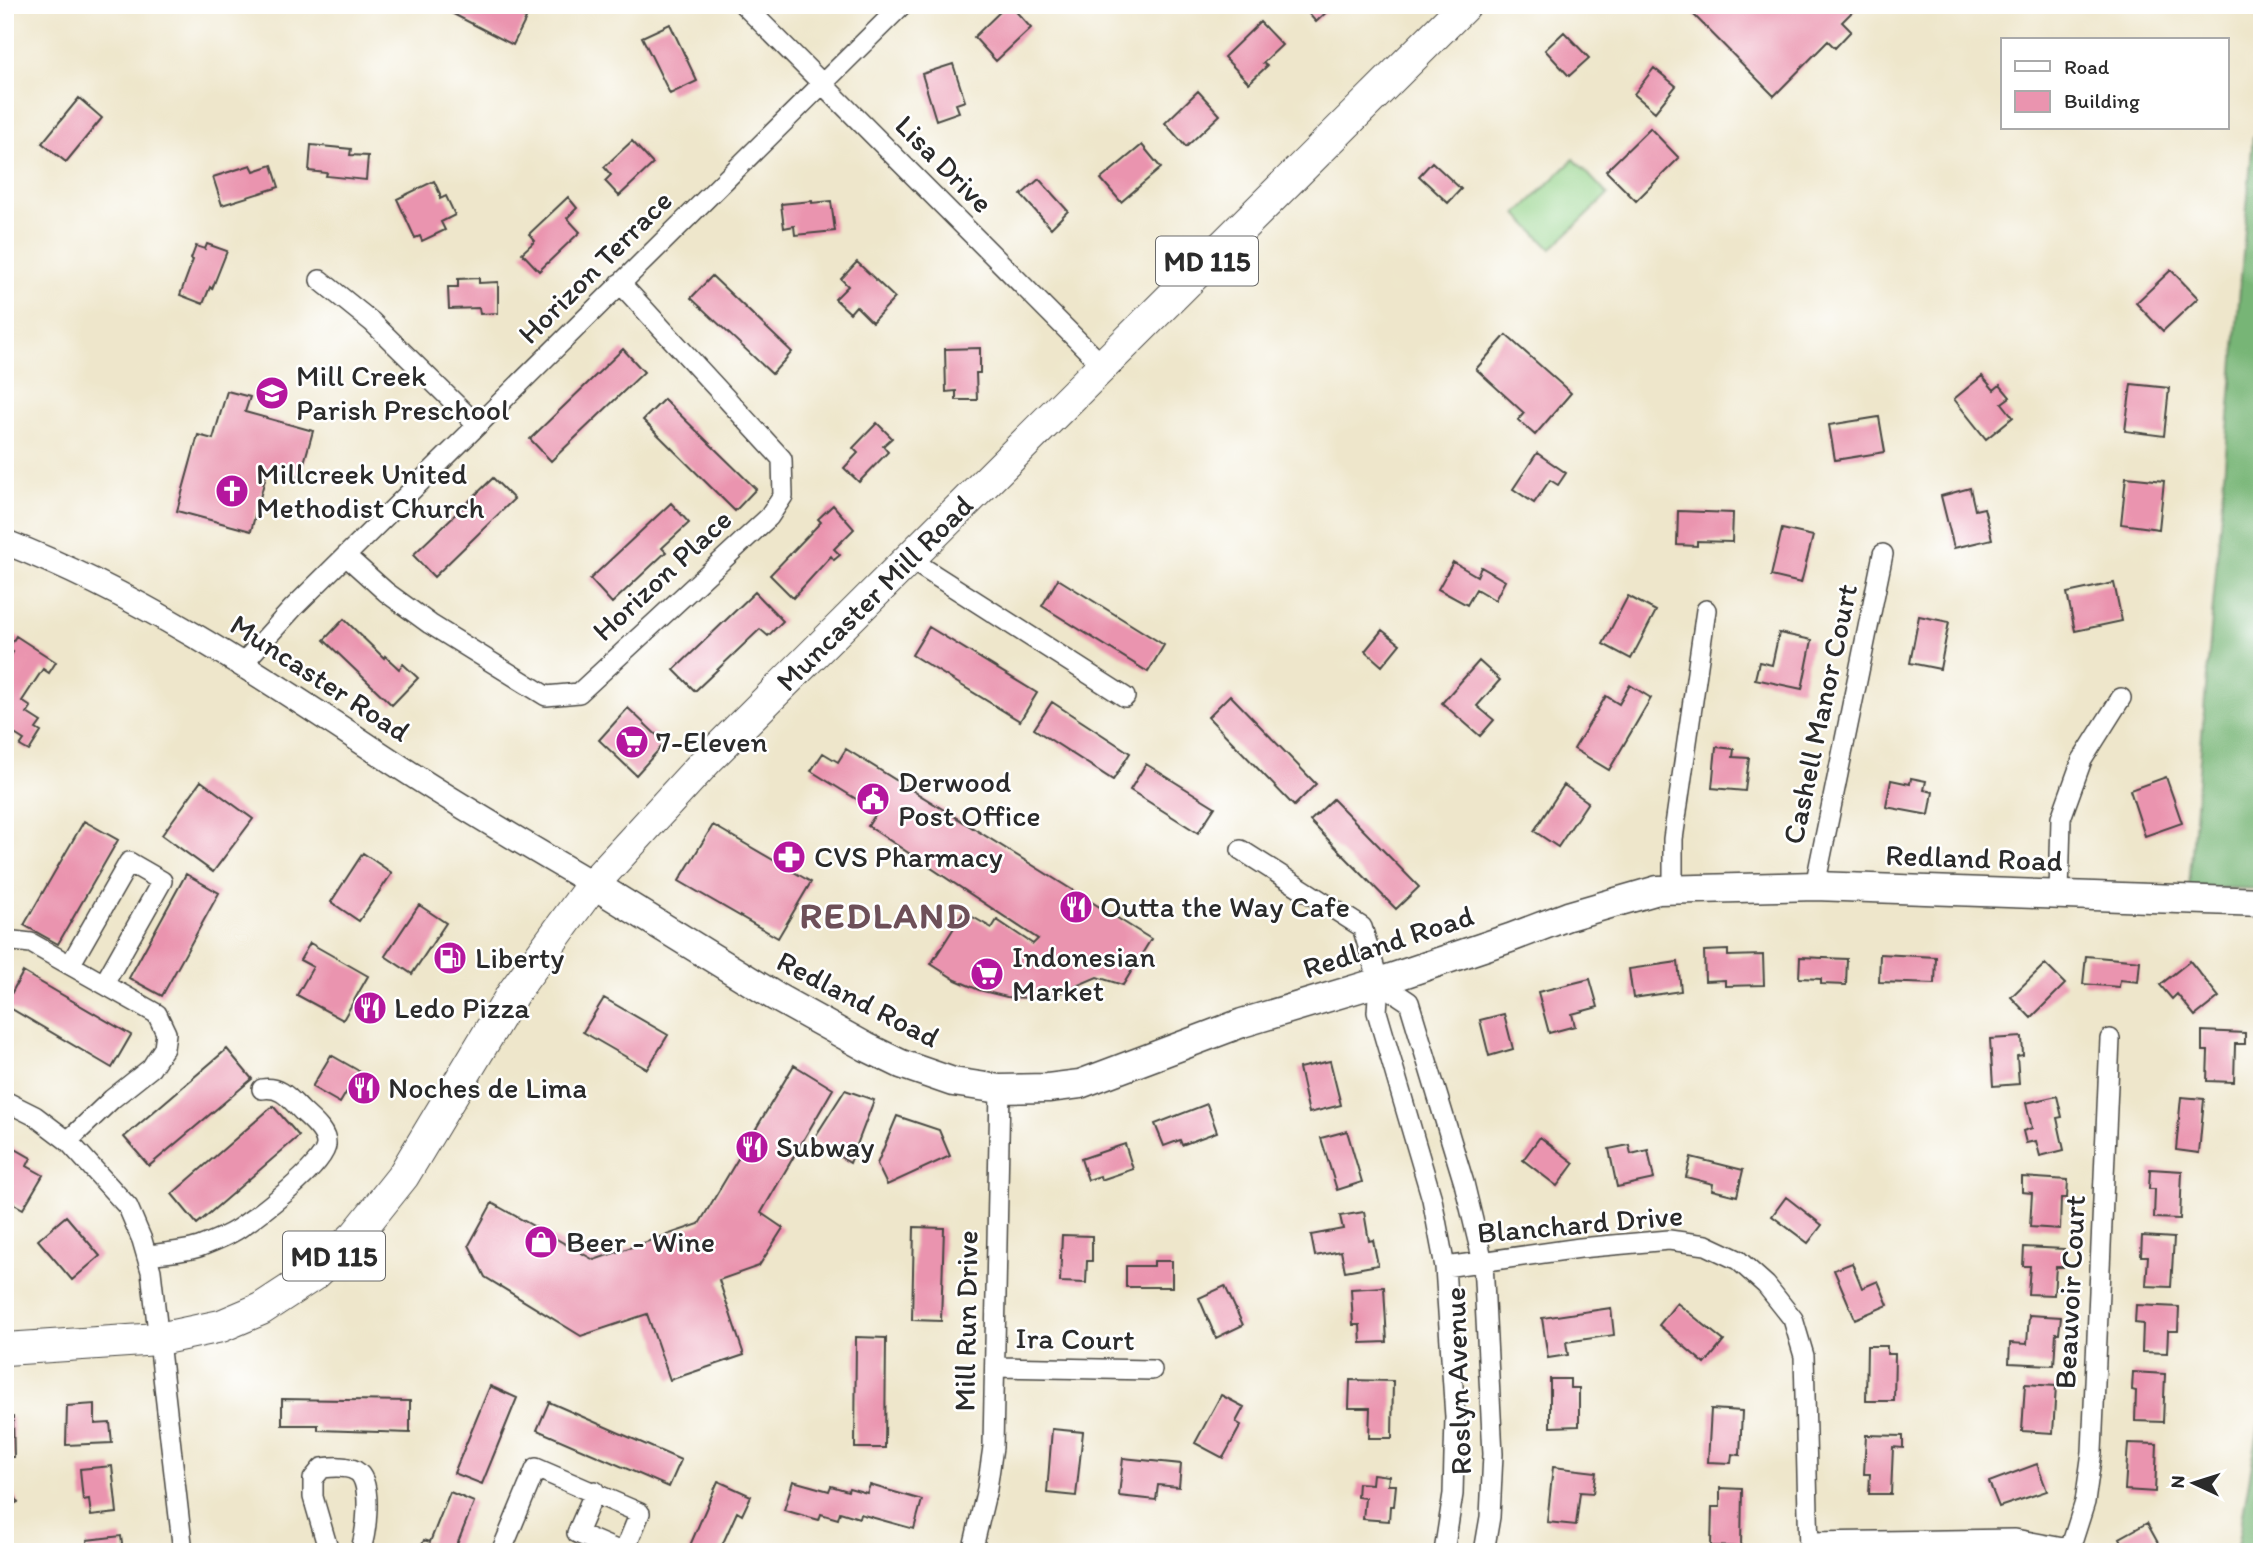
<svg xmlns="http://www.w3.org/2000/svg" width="2267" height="1557" font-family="Itim,sans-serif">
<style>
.green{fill:#94d38a;stroke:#607f5a;stroke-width:2}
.forest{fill:#77b576;stroke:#517050;stroke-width:2}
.building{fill:#ea94af}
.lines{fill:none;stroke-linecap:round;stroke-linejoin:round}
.minor-casing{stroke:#484743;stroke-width:22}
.tertiary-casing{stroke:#484743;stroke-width:27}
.secondary-casing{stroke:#484743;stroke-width:31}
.primary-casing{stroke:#484743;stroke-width:34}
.minor{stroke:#fff;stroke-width:19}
.tertiary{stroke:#fff;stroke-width:24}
.secondary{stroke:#fff;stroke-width:28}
.primary{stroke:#fff;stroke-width:32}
.labels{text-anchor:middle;stroke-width:5;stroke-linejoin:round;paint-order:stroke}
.shield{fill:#fff;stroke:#6b6b6b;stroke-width:2}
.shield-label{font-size:28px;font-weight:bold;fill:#2b2b2b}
.street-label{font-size:30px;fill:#2b2b2b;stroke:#fff}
.poi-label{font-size:30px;fill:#2b2b2b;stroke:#fff;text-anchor:start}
.district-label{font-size:37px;font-weight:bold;letter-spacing:2px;fill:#6e5059;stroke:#fff}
</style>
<rect width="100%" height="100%" fill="#fff"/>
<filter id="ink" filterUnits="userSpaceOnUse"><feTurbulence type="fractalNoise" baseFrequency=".0143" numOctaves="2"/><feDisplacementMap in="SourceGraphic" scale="14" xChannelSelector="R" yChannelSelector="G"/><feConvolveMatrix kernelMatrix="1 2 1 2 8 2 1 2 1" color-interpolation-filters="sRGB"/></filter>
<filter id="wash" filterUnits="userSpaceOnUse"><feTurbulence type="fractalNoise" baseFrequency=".00686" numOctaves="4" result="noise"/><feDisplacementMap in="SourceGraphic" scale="28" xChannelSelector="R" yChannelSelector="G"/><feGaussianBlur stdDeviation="1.57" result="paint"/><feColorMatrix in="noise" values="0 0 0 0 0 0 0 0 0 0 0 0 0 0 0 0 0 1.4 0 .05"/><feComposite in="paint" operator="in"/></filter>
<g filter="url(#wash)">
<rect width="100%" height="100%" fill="#eee6cb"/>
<path class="green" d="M1574 159 1608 195 1551 249 1517 214Z"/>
<path class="forest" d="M2262 129V889L2189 887 2253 136Z
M2262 1409V1552H2236Z"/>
<g id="blocks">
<path class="building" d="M436 5H500L526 19 513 45Z
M1007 5H1010L1031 28 996 61 974 37Z
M1301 5H1341L1336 9 1333 6 1316 22Z
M1684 5H1859L1842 22 1851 31 1835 48 1828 41 1774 96Z
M1260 22 1282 45 1263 63 1267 66 1249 83 1224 57Z
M670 24 697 81 670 94 642 37Z
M1564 32 1589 58 1569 76 1545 50Z
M953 64 965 101 956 104 959 112 936 120 922 74Z
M1654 68 1676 86 1655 112 1634 94Z
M1198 91 1220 115 1186 147 1165 123Z
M79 98 102 118 66 162 42 143Z
M1650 128 1679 158 1636 201 1606 171Z
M632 141 653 164 619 196 605 181 611 175 604 167Z
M311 145 351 149 350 155 368 156 366 180 326 176 327 173 309 171Z
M1142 145 1161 168 1121 202 1101 179Z
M1432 162 1461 189 1448 203 1419 176Z
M251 165 254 171 272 165 279 187 222 205 213 177Z
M1039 179 1068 211 1051 228 1021 195Z
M434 181 440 194V199L446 196 455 215 441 222 445 230 422 241 420 236 415 238 397 199Z
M568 197 577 208 567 218 580 232 539 271 522 253 535 241 529 234Z
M812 201V203L831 201 835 231 795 235 794 226 784 228 781 204Z
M207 244 227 251 212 289 210 287 203 304 180 295 193 260 191 259 196 246 205 249Z
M857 262 895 298 872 322 856 306 850 313 835 299 848 286 841 279Z
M2171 270 2198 298 2163 331 2136 303Z
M712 276 792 352 772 374 691 298Z
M479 278V283L498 282V313L480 314 479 308 449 309 448 287H458V279Z
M1506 335 1571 393 1535 435 1518 420 1524 413 1476 369Z
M980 348V373H976L977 400H956V391L946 392 945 349Z
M623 349 644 372 551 461 530 439Z
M1982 376 1994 390 2000 385 2010 397 2002 403 2013 417 1986 439 1954 399Z
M2131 384 2169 388 2164 436 2125 431Z
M227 391 250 397 245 412 313 431 300 477 268 468 251 531 177 511 198 435 213 439Z
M664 399 756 489 735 511 643 420Z
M1879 417 1885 452 1835 460 1829 425Z
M877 423 892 438 883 446 888 452 859 482 844 468 858 453 853 448Z
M1537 453 1566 473 1558 485 1550 480 1534 503 1513 489Z
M2126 477 2164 481 2159 529 2121 524Z
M493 478 514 499 434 577 413 555Z
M1970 488 1975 510 1984 508 1992 539 1954 548 1941 496Z
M671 503 689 523 662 548 666 552 612 603 590 579Z
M833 505 854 529 834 549 840 555 834 560 831 556 793 598 770 575 821 522 818 519Z
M1678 511 1733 513 1732 542 1697 541V546L1677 545Z
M1782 529 1813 536 1801 583 1771 576Z
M1453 562 1477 576 1481 567 1505 581 1495 600 1476 589 1467 605 1438 589Z
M1058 579 1164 645 1148 672 1042 606Z
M2114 583 2122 621 2075 631 2067 593Z
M755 592 783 621 768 636 760 629 695 691 674 670Z
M1628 596 1656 611 1631 659 1603 644Z
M1919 616 1949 622 1940 669 1910 663Z
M344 619 384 658 385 656 399 669 403 664 418 678 392 705 324 640Z
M929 627 1037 693 1020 721 912 655Z
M1382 630 1400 644 1382 666 1365 651Z
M1779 633 1812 640 1802 689 1755 679 1759 662 1772 665Z
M16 636 56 662 49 673 43 669 22 701 31 707 27 713 41 722 36 729 41 732 29 751 20 746 24 740 5 728V665L13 652 8 649Z
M1479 661 1500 680 1477 706 1494 720 1480 736 1442 703Z
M1630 685 1651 698 1609 770 1574 749 1606 696 1619 704Z
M1230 695 1316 784 1294 806 1208 717Z
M1052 702 1130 753 1113 780 1034 729Z
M628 708 665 743 636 775 599 740Z
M1716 747 1734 749 1733 757 1749 758 1745 791 1712 788Z
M846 749 1151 939 1123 985 1097 977 1055 995 1031 998 1007 997 979 990 956 980 931 964 964 912 992 928 997 920 1033 944 1038 939 868 826 877 812 811 771 823 753 838 762Z
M1146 764 1215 807 1198 833 1130 790Z
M2166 777 2182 823 2145 836 2130 790Z
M1911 778 1926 781 1924 790 1933 792 1929 815 1886 807 1891 780 1910 784Z
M201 781 253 819 213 872 162 835Z
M1564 785 1588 802 1558 847 1534 831Z
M1333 799 1419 887 1396 909 1310 821Z
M84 821 118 840 58 944 24 925Z
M713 825 811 882 778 938 679 881Z
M363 853 392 873 359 921 331 902Z
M186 874 219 893 162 996 129 978Z
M419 905 446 923 412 974 385 956Z
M310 943 368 976 343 1020 297 995 313 967 300 960Z
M1728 950V956L1763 955 1764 985 1725 986V980L1705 981 1704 951Z
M1880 954 1936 957 1935 984 1879 982Z
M2086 956 2140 961 2138 982 2120 980 2119 987 2083 984Z
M1800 957 1847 959 1846 985 1821 984V979L1799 978Z
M2190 961 2219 997 2195 1016 2177 994 2172 999 2160 985Z
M1678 962 1681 991 1633 998 1629 969Z
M2045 964 2065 984 2031 1018 2011 997Z
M23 972 131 1035 112 1068 5 1005Z
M1590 979 1598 1007 1572 1014 1575 1026 1549 1033 1538 992Z
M604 998 668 1035 647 1069 583 1032Z
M1504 1014 1513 1049 1489 1056 1480 1020Z
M2202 1031 2245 1033V1044H2235L2234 1082 2207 1081 2208 1051H2202Z
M2022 1037 2023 1055 2017 1056 2019 1084 1993 1086 1990 1039Z
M227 1049 252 1079 149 1166 124 1137Z
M331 1055 359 1071 340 1103 312 1087Z
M1330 1061 1341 1105 1309 1113 1299 1068Z
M794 1065 833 1089 761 1213 783 1228 759 1266 719 1280 744 1355 670 1380 647 1314 581 1336 485 1277 469 1245 492 1203 594 1260 699 1224Z
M845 1090 874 1100 850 1163 813 1140Z
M2057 1096 2062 1117 2057 1118 2064 1150 2040 1156 2036 1141 2026 1143 2023 1131 2032 1128 2026 1103Z
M2181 1097 2204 1099 2199 1153 2176 1150Z
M1207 1104 1217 1132 1182 1145 1180 1140 1164 1146 1155 1124Z
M273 1106 299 1136 197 1224 172 1194Z
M897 1116 939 1130 950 1156 887 1185 877 1164Z
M1347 1131 1362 1182 1337 1190 1321 1138Z
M1540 1137 1574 1163 1557 1186 1523 1160Z
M5 1143 31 1158 27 1166 43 1175 23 1209 7 1200 11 1193 5 1190Z
M1125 1144 1133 1169 1101 1180 1100 1176 1088 1180 1081 1159Z
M1629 1145 1631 1154 1648 1150 1654 1179 1617 1187 1609 1149Z
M1691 1157 1743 1170 1737 1196 1712 1190 1713 1184 1686 1177Z
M2150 1169 2182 1171 2180 1219 2154 1218 2155 1189H2149Z
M2022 1177 2068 1180 2067 1198H2061L2060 1229 2030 1227 2032 1193 2022 1192Z
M1786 1197 1822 1225 1808 1243 1772 1216Z
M1364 1212 1369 1241 1373 1240 1378 1265 1345 1271 1341 1251 1315 1256 1311 1235 1343 1229 1340 1216Z
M66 1216 100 1256 72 1280 38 1240Z
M914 1227 944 1228 941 1321 912 1320Z
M1062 1235 1092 1236V1261H1087L1086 1283 1060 1282Z
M2142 1236 2174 1238 2171 1287 2146 1286 2148 1256H2141Z
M2024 1247 2064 1249 2063 1267H2056L2054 1295 2028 1294 2030 1266H2023Z
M1154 1261H1172V1287H1126V1266H1154Z
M1852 1263 1862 1288 1878 1281 1888 1305 1855 1319 1834 1270Z
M1225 1286 1243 1325 1216 1338 1199 1298Z
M1384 1287 1387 1342 1361 1343 1360 1325H1353L1351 1289Z
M1677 1303 1724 1341 1705 1364 1659 1325Z
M2136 1305 2179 1307 2178 1331H2168L2167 1353 2142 1352 2143 1324 2135 1323Z
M1611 1308 1614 1335 1566 1342 1568 1355 1548 1358 1542 1318Z
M2029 1315 2061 1317 2059 1333H2056L2054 1365 2009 1363 2010 1343 2027 1344Z
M856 1337 886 1338 885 1448H855Z
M1867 1346H1887V1354H1895L1894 1401H1866Z
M2133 1372 2165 1374 2163 1422 2135 1421 2136 1391 2132 1390Z
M1550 1379H1570V1388H1579V1426L1550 1427Z
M1350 1380 1393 1381 1392 1438H1369L1370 1408H1349Z
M2025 1384 2056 1386 2053 1433 2022 1431Z
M490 1386 517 1398 482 1484 454 1473Z
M1221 1395 1244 1407 1236 1422 1241 1425 1223 1458 1195 1443Z
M282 1399 410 1401V1433L318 1430V1425H282Z
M549 1402 681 1460 669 1487 537 1430Z
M95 1404V1424L110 1423 112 1443 66 1445 67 1406Z
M1711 1409 1742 1411 1740 1455 1732 1454 1731 1463 1708 1462Z
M5 1417H13L14 1457H5Z
M1052 1429 1083 1432 1076 1496 1047 1493Z
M1866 1435 1903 1436V1448L1893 1447 1891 1494H1869L1870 1474H1864Z
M2128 1443 2157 1444 2155 1492 2125 1490Z
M1123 1458 1181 1464 1179 1487 1158 1485 1156 1500 1119 1496Z
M2037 1464 2047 1491 1999 1507 1989 1482Z
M112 1466 117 1513 91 1516 89 1499 83 1500 80 1469Z
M1553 1467 1596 1472 1593 1493 1580 1492 1576 1525 1547 1522Z
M1373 1474 1389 1476 1388 1485H1396L1394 1506H1390L1389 1521 1363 1519 1365 1498 1357 1497 1358 1483 1372 1484Z
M7 1481 18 1502 5 1508V1482Z
M718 1481 751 1496 742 1515 737 1512 719 1552H692L688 1550Z
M793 1481 829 1491 831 1486 848 1491 849 1488 867 1493 870 1485 922 1500 914 1529 860 1514 859 1518 840 1512 838 1519 821 1514 819 1520 784 1510Z
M1720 1488 1742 1489 1741 1547 1711 1546 1712 1507H1720Z
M450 1492 474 1502 454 1552H419L424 1540 430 1542Z
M2147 1523 2163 1552H2127L2120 1538Z
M121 1536 123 1552H88L87 1540Z"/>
</g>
</g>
<g filter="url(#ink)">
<use href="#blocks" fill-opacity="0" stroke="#484743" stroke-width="2"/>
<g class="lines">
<defs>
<path id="minor" d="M744 5 1102 365
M320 280 372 322 477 425
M346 556 386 592 430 624 546 696 579 693 769 517 783 496 782 459 620 283
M911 560 1125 697
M243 663 293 608 902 5
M1241 850 1362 927 1379 982 1377 1012 1432 1199 1445 1267 1455 1417 1453 1494 1444 1552
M1815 886 1883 554
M1673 889V839L1706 610
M2059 894 2061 818 2082 760 2121 698
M5 940 31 943 157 1014 166 1033 164 1048 151 1068 112 1099 68 1141
M70 965 129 862 162 881 104 984
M1379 982 1409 1002 1464 1183 1483 1262 1493 1454 1490 1517 1484 1552
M5 1101 35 1116 68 1141 128 1207 142 1240 151 1271 183 1552
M147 1255C163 1253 183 1252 199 1247 212 1242 227 1236 238 1229 256 1217 325 1165 326 1145 327 1131 310 1119 302 1111 289 1098 281 1086 262 1089
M1445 1267 1580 1248 1669 1240 1706 1245 1738 1260 1766 1285 1793 1319 1804 1356 1809 1552
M996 1367 1152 1370
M595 1491 577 1533 621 1552
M1809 1542 2015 1539 2063 1548 2071 1546 2077 1552
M2071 1546 2085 1502 2092 1452 2110 1039
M329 1552 313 1497V1479L322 1468C332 1467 346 1465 356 1471 374 1481 366 1535 360 1552
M501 1552 536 1468 640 1513 624 1552
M972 1552 987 1489 993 1447 1000 1089"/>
<path id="tertiary" d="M5 542C147 597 271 682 397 765 461 807 527 845 593 884"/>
<path id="secondary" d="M593 884 776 997 866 1047 901 1064 953 1082 1000 1089 1048 1088 1080 1084 1242 1023 1379 982 1510 938 1568 916 1658 890 1815 886 2262 902"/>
<g id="primary">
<path id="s1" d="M5 1349 159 1339 221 1326 261 1309 316 1273 356 1235 403 1176 513 993 593 884 708 759 1465 5"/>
</g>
</defs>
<use href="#minor" class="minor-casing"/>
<use href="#tertiary" class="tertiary-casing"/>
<use href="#secondary" class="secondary-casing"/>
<use href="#primary" class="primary-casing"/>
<use href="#minor" class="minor"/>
<use href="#tertiary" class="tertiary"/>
<use href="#secondary" class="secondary"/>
<use href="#primary" class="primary"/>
</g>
</g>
<defs>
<symbol id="school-disc" viewBox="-11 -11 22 22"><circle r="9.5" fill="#b5179e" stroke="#fff"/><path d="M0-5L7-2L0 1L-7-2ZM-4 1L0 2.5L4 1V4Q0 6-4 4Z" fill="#fff"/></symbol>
<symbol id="church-disc" viewBox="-11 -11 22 22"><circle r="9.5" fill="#b5179e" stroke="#fff"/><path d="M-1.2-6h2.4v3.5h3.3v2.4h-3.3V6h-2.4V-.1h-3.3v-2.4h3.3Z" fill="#fff"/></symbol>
<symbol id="supermarket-disc" viewBox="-11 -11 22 22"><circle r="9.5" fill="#b5179e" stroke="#fff"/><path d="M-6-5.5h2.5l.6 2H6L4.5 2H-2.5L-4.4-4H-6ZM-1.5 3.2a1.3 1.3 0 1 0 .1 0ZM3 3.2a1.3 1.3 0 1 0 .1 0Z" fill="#fff"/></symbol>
<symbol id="civic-disc" viewBox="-11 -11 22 22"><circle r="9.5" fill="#b5179e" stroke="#fff"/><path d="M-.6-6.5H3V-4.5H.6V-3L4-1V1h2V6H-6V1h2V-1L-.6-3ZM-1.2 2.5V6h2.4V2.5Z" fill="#fff"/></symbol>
<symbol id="pharmacy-disc" viewBox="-11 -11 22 22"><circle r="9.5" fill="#b5179e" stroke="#fff"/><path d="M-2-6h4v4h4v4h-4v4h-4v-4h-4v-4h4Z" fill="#fff"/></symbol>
<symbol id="restaurant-disc" viewBox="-11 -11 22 22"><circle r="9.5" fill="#b5179e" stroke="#fff"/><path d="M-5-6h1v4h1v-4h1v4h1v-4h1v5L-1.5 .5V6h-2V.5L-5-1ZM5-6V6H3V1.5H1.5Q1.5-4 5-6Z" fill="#fff"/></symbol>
<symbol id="fuel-disc" viewBox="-11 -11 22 22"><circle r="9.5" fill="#b5179e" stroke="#fff"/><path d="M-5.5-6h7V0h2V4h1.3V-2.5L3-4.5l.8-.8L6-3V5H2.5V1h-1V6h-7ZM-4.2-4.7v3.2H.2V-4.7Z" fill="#fff"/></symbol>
<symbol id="shop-disc" viewBox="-11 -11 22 22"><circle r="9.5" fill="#b5179e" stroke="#fff"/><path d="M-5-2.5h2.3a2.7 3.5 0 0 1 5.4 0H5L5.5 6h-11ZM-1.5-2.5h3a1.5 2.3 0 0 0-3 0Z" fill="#fff"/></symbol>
</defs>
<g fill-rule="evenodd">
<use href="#school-disc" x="253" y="374" width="38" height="38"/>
<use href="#church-disc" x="213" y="472" width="38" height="38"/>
<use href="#supermarket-disc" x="613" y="723" width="38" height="38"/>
<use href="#civic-disc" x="854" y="780" width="38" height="38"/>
<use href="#pharmacy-disc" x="770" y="838" width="38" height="38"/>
<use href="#restaurant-disc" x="1057" y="888" width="38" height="38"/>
<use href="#fuel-disc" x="431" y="939" width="38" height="38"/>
<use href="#supermarket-disc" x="968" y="955" width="38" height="38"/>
<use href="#restaurant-disc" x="351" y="989" width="38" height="38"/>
<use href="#restaurant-disc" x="345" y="1069" width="38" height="38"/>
<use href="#restaurant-disc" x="733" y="1128" width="38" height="38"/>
<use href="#shop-disc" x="522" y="1223" width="38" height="38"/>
</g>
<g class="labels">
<g class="shield">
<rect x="1156" y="236.5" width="102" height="49" rx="5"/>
<rect x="283" y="1231.5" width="102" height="49" rx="5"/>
</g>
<g class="shield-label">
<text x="1207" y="271">MD 115</text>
<text x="334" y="1266">MD 115</text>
</g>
<g class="street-label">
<text transform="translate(944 164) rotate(45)" y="10">Lisa Drive</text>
<text transform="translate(595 267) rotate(-45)" y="10">Horizon Terrace</text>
<text transform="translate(662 575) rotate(-43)" y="10">Horizon Place</text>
<text dy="10" stroke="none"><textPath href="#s1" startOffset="1211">Muncaster Mill Road</textPath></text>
<text transform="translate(320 678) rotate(33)" y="10">Muncaster Road</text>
<text transform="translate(1820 714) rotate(-78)" y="10">Cashell Manor Court</text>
<text transform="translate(1974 858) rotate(2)" y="10">Redland Road</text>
<text transform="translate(1388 942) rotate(-18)" y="10">Redland Road</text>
<text transform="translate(858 999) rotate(27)" y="10">Redland Road</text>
<text transform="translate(1580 1224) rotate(-5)" y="10">Blanchard Drive</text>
<text transform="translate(2070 1292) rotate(-87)" y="10">Beauvoir Court</text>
<text transform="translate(966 1321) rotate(-89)" y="10">Mill Run Drive</text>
<text transform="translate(1075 1339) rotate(1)" y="10">Ira Court</text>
<text transform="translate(1458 1381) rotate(-92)" y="10">Roslyn Avenue</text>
</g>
<g class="poi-label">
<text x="296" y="386">Mill Creek<tspan x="296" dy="34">Parish Preschool</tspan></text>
<text x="256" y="484">Millcreek United<tspan x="256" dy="34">Methodist Church</tspan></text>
<text x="656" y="752">7-Eleven</text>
<text x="898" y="792">Derwood<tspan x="898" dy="34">Post Office</tspan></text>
<text x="814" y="867">CVS Pharmacy</text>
<text x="1100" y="917">Outta the Way Cafe</text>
<text x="1012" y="967">Indonesian<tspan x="1012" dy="34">Market</tspan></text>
<text x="475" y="968">Liberty</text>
<text x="394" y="1018">Ledo Pizza</text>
<text x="388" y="1098">Noches de Lima</text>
<text x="776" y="1157">Subway</text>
<text x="566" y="1252">Beer - Wine</text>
</g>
<g class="district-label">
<text x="886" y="928">REDLAND</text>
</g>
</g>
<rect width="2267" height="1557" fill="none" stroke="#fff" stroke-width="28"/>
<rect x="2001" y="38" width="228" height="91" fill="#ffffff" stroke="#aaaaaa" stroke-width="2"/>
<rect x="2015" y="61" width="35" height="10" fill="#ffffff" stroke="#aaaaaa" stroke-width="2"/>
<text x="2064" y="74" font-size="21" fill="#2b2b2b">Road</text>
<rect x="2015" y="91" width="35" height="21" fill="#ea94af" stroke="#aaaaaa" stroke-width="2"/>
<text x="2064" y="108" font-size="21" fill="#2b2b2b">Building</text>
<g transform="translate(2194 1483) rotate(274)" stroke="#ffffff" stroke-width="5" paint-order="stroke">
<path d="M0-5L12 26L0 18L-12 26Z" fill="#2b2b2b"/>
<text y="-10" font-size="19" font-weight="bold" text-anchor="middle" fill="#2b2b2b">N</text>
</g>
</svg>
